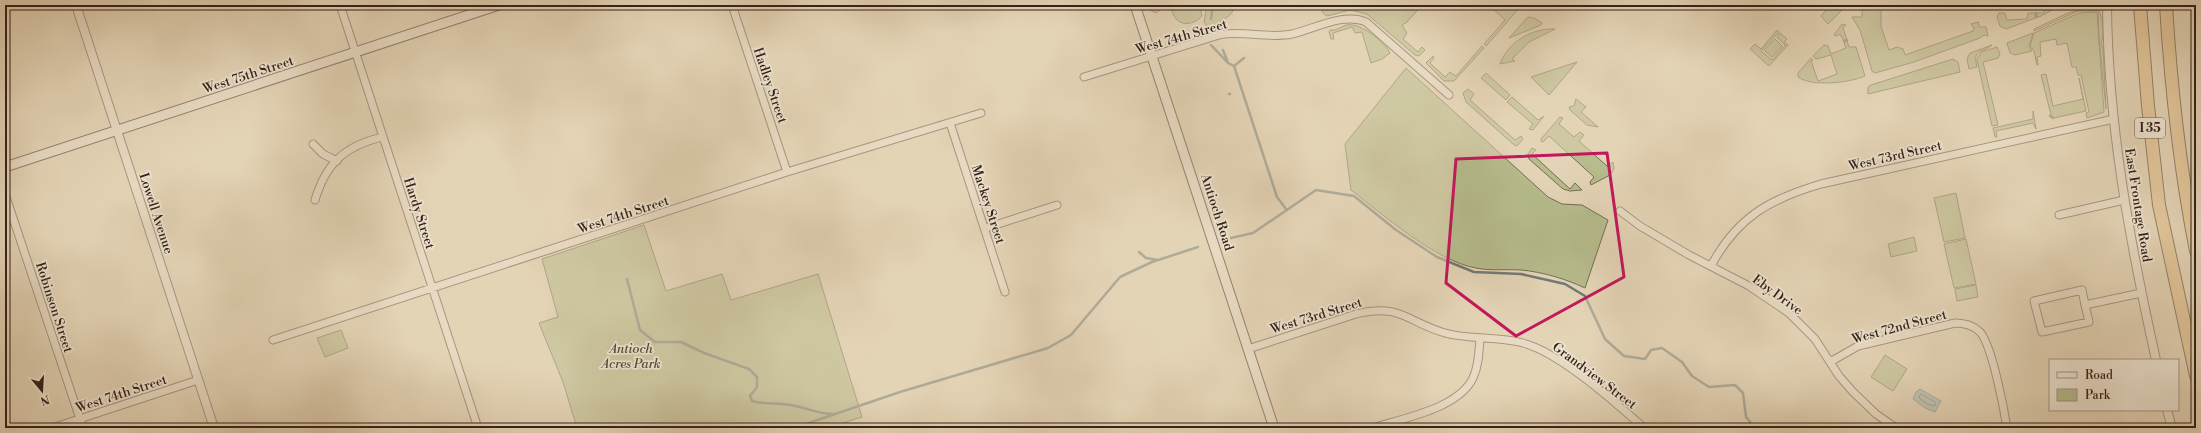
<svg xmlns="http://www.w3.org/2000/svg" width="2201" height="433" font-family="'Libre Bodoni',serif">
<style>
.green{fill:#b6bc8d;stroke:#756e52}
.water{fill:#98b7b6;stroke:#707b76}
.lines{fill:none;stroke-linecap:round;stroke-linejoin:round}
.shore{stroke:#666c66;stroke-width:1}
.stream{stroke:#707b76;stroke-width:2.5}
.minor-casing{stroke:#604e3f;stroke-width:9}
.tertiary-casing{stroke:#604e3f;stroke-width:10}
.secondary-casing{stroke:#342117;stroke-width:11}
.motorway-casing{stroke:#342117;stroke-width:14}
.minor{stroke:#ede3d0;stroke-width:7}
.tertiary{stroke:#ede3d0;stroke-width:8}
.secondary{stroke:#ede3d0;stroke-width:9}
.motorway{stroke:#e2ba7c;stroke-width:12}
.marked{fill:none;stroke:#c2185b;stroke-width:3;stroke-linejoin:round}
.labels{text-anchor:middle;stroke-width:3.5;stroke-linejoin:round;paint-order:stroke}
.shield{fill:#ede3d0;stroke:#6c5b4e;stroke-width:1}
.shield-label{font-size:12px;font-weight:bold;fill:#342117}
.street-label{font-size:13px;fill:#342117;stroke:#ede3d0}
.park-label{font-size:13px;font-style:italic;fill:#544834;stroke:#ede3d0}
</style>
<rect width="100%" height="100%" fill="#e4d4b7"/>
<filter id="stains"><feTurbulence type="fractalNoise" baseFrequency=".005" numOctaves="4"/><feColorMatrix values="0 0 0 0 .2 0 0 0 0 .09 0 0 0 0 .02 0 0 0 .5 -.17"/></filter>
<radialGradient id="worn" r=".72"><stop offset=".6" stop-color="#630" stop-opacity="0"/><stop offset="1" stop-color="#630" stop-opacity=".3"/></radialGradient>
<path class="green" d="M1148 5H1167L1156 13 1150 10Z
M1169 5H1200L1202 16C1196 23 1184 27 1176 19 1173 16 1172 9 1169 5Z
M1207 5H1234C1233 15 1229 15 1222 21 1217 25 1216 28 1209 29L1204 22Z
M1324 5 1326 10 1341 5H1422L1407 22 1402 25 1407 33 1403 39 1418 52 1422 47 1425 50 1419 56 1415 55 1367 14 1350 10 1327 16 1323 13 1320 6Z
M1489 5H1522L1486 46 1484 44 1505 20Z
M1830 5H1843L1844 8 1828 24 1821 16Z
M1862 5H1881V26L1889 50 1897 47 1903 49 1905 55 1973 31 1974 28 1971 24 1978 22 1980 27H1986L1988 36 1984 35 1980 38 1914 62 1875 73 1872 71 1860 30 1852 17H1862Z
M2044 5H2062L2041 16 2006 29 2000 26 1997 17 1999 13H2005L2007 20 2027 19 2028 13H2035V17H2037V13H2044Z
M2089 6 2096 7 2097 11H2078L2034 31V29L2068 13 2087 8Z
M2098 9C2103 16 2105 36 2101 43L2103 49 2106 109 2099 39Z
M2097 12 2104 112 2087 118 2086 113 2089 112 2081 75H2078L2076 67H2072L2067 43 2057 45 2056 39 2040 42 2041 56 2037 57 2038 65H2037L2034 51 2030 46 2034 33 2079 13Z
M1528 17 1534 18 1542 23 1541 25 1509 38Z
M1842 24 1846 25 1843 28 1847 40 1844 41 1840 34 1837 36 1834 35Z
M1346 25C1362 22 1386 44 1390 53L1382 59 1371 63 1362 32 1355 33 1352 27 1333 33 1334 39H1331L1329 32 1330 30H1335Z
M1555 29 1529 42 1512 59 1515 61 1500 64C1508 42 1532 28 1555 29Z
M1777 30 1779 32 1761 51 1772 60 1785 45 1777 37 1780 33 1787 39 1784 42 1788 45 1769 66 1750 49 1755 44 1761 49Z
M2033 33 2029 46 2032 51 2015 55 2010 53 2007 43Z
M1775 39 1782 46 1772 57 1764 50Z
M1847 41 1849 47H1856L1865 76C1849 83 1812 87 1798 77V73L1811 58 1813 60 1811 61 1818 81 1837 74 1831 55 1816 59 1813 56 1824 45 1828 46 1831 54 1846 48 1844 42Z
M1992 45C1983 53 1972 48 1977 67L1969 69 1967 59 1970 53Z
M1482 46 1484 48 1454 81H1444L1426 63 1433 56 1434 58 1430 63 1445 77 1450 72 1456 76Z
M1997 47 2000 54 1998 58 1983 62 1998 125 1992 126 1977 60 1981 52Z
M1953 59 1958 62 1960 72 1868 94V87L1871 85Z
M1577 62 1549 95 1531 77Z
M1406 68 1548 197 1562 204 1582 205 1608 220 1585 288C1566 279 1543 272 1521 270 1506 269 1490 271 1476 268 1436 261 1383 215 1351 190L1345 144Z
M1486 73 1510 95 1506 100 1481 78Z
M2046 74 2053 106 2083 99 2079 78 2086 111 2054 118 2051 115 2041 75Z
M1468 89 1474 94 1470 100 1515 140 1521 136 1523 139 1517 146 1513 144 1466 102 1463 93Z
M1512 97 1538 120 1544 116 1533 130 1529 129 1533 124 1507 102Z
M1576 99 1586 107 1581 112 1598 127 1587 125 1570 110 1569 107 1574 106Z
M2033 111 2036 129 2033 123 1996 131 1997 137H1995L1993 128 2033 119Z
M1560 117 1563 118 1559 124 1574 137 1580 132 1584 135 1579 141 1607 166 1613 162 1614 169 1610 175 1591 185 1590 182 1594 177 1549 136 1543 142 1541 141V139Z
M1532 148 1536 150 1532 154 1570 189 1575 183 1582 190 1570 191 1563 189 1529 159 1528 154Z
M1956 193 1965 238 1944 242 1934 198Z
M644 225 666 291 722 274 731 300 818 274 862 417 827 428H577L563 382 539 323 558 317 542 259Z
M1914 237 1917 251 1891 257 1888 244Z
M1966 239 1976 284 1954 288 1944 244Z
M1976 285 1978 297 1957 301 1955 289Z
M341 330 348 348 325 357 317 338Z
M1885 355 1907 369 1893 391 1871 377Z"/>
<path class="water" d="M1920 389 1941 401 1935 412 1925 408 1913 399 1916 392Z"/>
<g class="lines">
<path class="shore" d="M1921 394 1935 402V406L1927 404 1919 398Z"/>
<path class="stream" d="M2036 16V13
M1211 19 1213 5
M1844 41 1847 40
M1211 45 1228 63
M1223 50 1228 63 1234 66 1277 197 1286 209
M1234 66 1244 58
M1229 94H1230
M2050 116 2053 118
M1231 238 1253 233 1316 190 1354 196 1396 230 1437 257 1474 272 1521 274 1565 284 1585 296 1605 339 1624 356 1645 359 1651 350 1662 348 1682 362 1692 376 1709 387 1735 385 1743 393 1746 417 1755 428
M1139 252 1146 258 1158 260
M627 279 640 330 655 342H681L704 353 749 369 757 377V387L750 396 752 401C765 405 777 402 790 405 805 407 818 414 833 414
M794 428 900 392 1048 348 1071 335 1120 277 1152 262 1198 247"/>
<defs>
<path id="minor" d="M340 5 478 428
M732 5 787 172
M2195 5 2196 19
M1084 77 1219 35C1243 30 1267 39 1292 34 1314 29 1344 12 1366 22L1449 95
M950 123 1005 292
M313 144 323 154 337 161
M5 194 83 428
M315 200C326 163 345 146 382 137
M1620 211 1640 226 1689 255 1749 286 1789 313 1815 339 1839 376 1853 392 1876 414 1896 428
M2059 215 2124 200
M986 228 1057 205
M1711 266C1737 217 1770 199 1821 184L2114 119
M2085 305 2082 290 2034 301 2042 332 2089 322 2085 305 2141 293
M273 340 787 172 981 113
M1248 349 1356 314C1401 303 1407 322 1445 333 1470 340 1498 336 1523 343 1559 352 1615 402 1644 428
M1830 362 1858 346 1955 323C1965 323 1973 325 1980 332 1992 345 2004 409 2007 428
M52 428 198 380
M1373 428C1403 418 1458 409 1473 378 1479 365 1479 351 1480 338"/>
<path id="tertiary" d="M76 5 214 428
M2107 5C2108 125 2130 243 2156 360
M2167 410 2172 428"/>
<path id="secondary" d="M1135 5 1274 428
M5 167 499 5"/>
<path id="motorway" d="M2140 5 2148 106 2159 205 2196 376
M2166 5C2171 88 2180 170 2196 251"/>
</defs>
<use href="#minor" class="minor-casing"/>
<use href="#tertiary" class="tertiary-casing"/>
<use href="#secondary" class="secondary-casing"/>
<use href="#motorway" class="motorway-casing"/>
<use href="#minor" class="minor"/>
<use href="#tertiary" class="tertiary"/>
<use href="#secondary" class="secondary"/>
<use href="#motorway" class="motorway"/>
</g>
<path d="M0 0H2201V433H0ZM1607 153 1624 277 1516 336 1446 283 1456 159Z" fill="#e4d4b7" fill-opacity=".55" fill-rule="evenodd"/>
<path class="marked" d="M1607 153 1624 277 1516 336 1446 283 1456 159Z"/>
<g class="labels">
<rect class="shield" x="2135" y="118" width="30" height="20" rx="3"/>
<g class="shield-label">
<text x="2150" y="132">I 35</text>
</g>
<g class="street-label">
<text transform="translate(1181 36) rotate(-16)" y="5">West 74th Street</text>
<text transform="translate(248 74) rotate(-18)" y="5">West 75th Street</text>
<text transform="translate(771 85) rotate(71)" y="5">Hadley Street</text>
<text transform="translate(1895 155) rotate(-13)" y="5">West 73rd Street</text>
<text transform="translate(989 204) rotate(72)" y="5">Mackey Street</text>
<text transform="translate(2139 205) rotate(81)" y="5">East Frontage Road</text>
<text transform="translate(1218 212) rotate(72)" y="5">Antioch Road</text>
<text transform="translate(157 213) rotate(72)" y="5">Lowell Avenue</text>
<text transform="translate(420 213) rotate(72)" y="5">Hardy Street</text>
<text transform="translate(623 214) rotate(-18)" y="5">West 74th Street</text>
<text transform="translate(1778 294) rotate(36)" y="5">Eby Drive</text>
<text transform="translate(55 307) rotate(72)" y="5">Robinson Street</text>
<text transform="translate(1316 315) rotate(-17)" y="5">West 73rd Street</text>
<text transform="translate(1899 326) rotate(-15)" y="5">West 72nd Street</text>
<text transform="translate(1595 375) rotate(37)" y="5">Grandview Street</text>
<text transform="translate(121 393) rotate(-18)" y="5">West 74th Street</text>
</g>
<g class="park-label">
<text x="631" y="353">Antioch<tspan x="631" dy="15">Acres Park</tspan></text>
</g>
</g>
<rect width="2201" height="433" fill="none" stroke="#e4d4b7" stroke-width="20"/>
<rect x="6" y="6" width="2189" height="421" fill="none" stroke="#342117" stroke-width="2"/>
<rect x="10" y="10" width="2181" height="413" fill="none" stroke="#342117"/>
<rect x="2049" y="359" width="130" height="52" fill="#ede3d0" stroke="#a39586"/>
<rect x="2057" y="372" width="20" height="6" fill="#ede3d0" stroke="#a39586"/>
<text x="2085" y="379" font-size="12" fill="#342117">Road</text>
<rect x="2057" y="389" width="20" height="12" fill="#b6bc8d" stroke="#a39586"/>
<text x="2085" y="399" font-size="12" fill="#342117">Park</text>
<g transform="translate(42 391) rotate(162)" stroke="#ede3d0" stroke-width="3" paint-order="stroke">
<path d="M0-3L7 15L0 10L-7 15Z" fill="#342117"/>
<text y="-6" font-size="11" font-weight="bold" text-anchor="middle" fill="#342117">N</text>
</g>
<rect width="100%" height="100%" filter="url(#stains)"/>
<rect width="100%" height="100%" fill="url(#worn)"/>
</svg>
